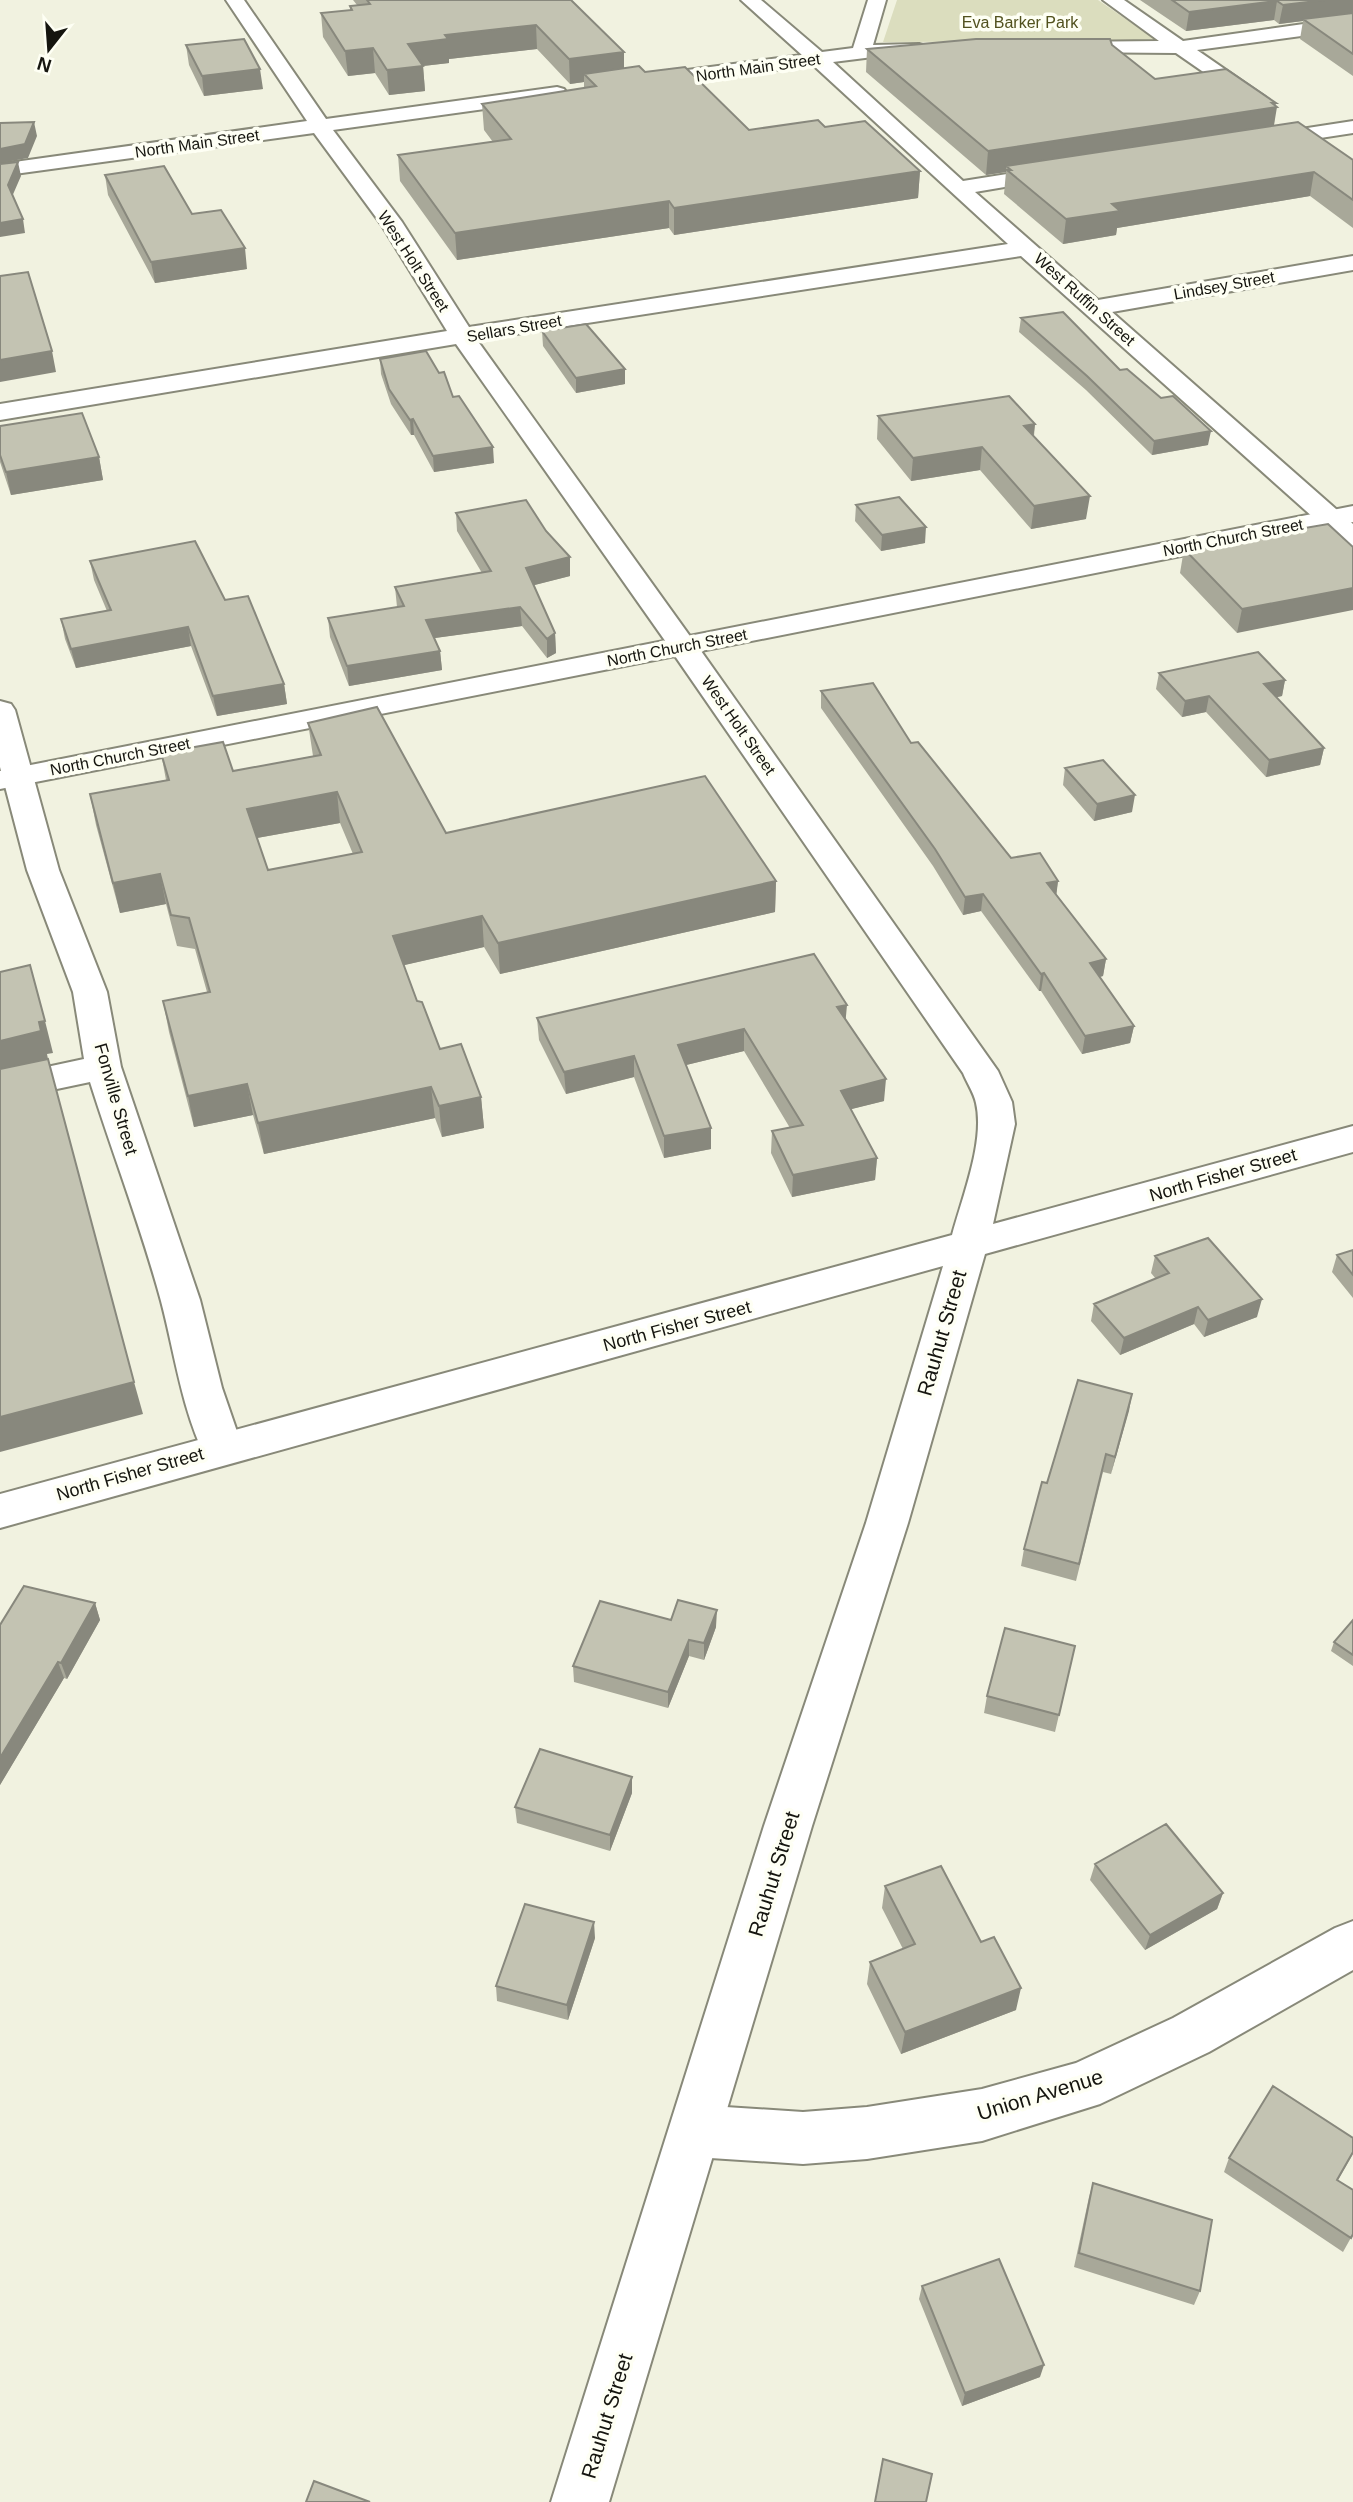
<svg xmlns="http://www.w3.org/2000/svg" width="1353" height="2502" font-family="Arial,sans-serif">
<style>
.green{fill:#dbddbe}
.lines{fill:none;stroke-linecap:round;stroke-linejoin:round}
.minor-casing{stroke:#888979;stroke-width:4}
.major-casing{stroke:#888979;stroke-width:4}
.minor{fill:#fff;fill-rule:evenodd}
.major{fill:#fff;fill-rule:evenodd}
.wall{fill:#a8a899;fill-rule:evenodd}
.shaded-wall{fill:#88887d}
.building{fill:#c3c3b2;stroke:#88887d;stroke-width:2;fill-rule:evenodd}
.labels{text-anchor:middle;stroke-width:7;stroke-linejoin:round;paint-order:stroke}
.far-park-label{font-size:16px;fill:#51511e;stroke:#fefff4}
.far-street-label{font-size:16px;fill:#15150f;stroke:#fefff4}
.street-label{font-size:18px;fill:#15150f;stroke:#fefff4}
.near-street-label{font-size:21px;fill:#15150f;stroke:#fefff4}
</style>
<rect width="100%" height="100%" fill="#f1f2e0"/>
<path class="green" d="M897 0H1098L1158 41 883 42Z"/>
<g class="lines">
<defs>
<path id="minor" d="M226 0H244L326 119 557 87 564 89 567 93 564 97 557 99 333 130 402 222 469 327 1008 244 813 65 641 88 634 86 631 82 634 78 641 76 802 55 741 0H761L822 52 853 48 868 0H886L873 45 919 44 926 46 929 50 926 54 881 56 833 62 963 181 1057 166 1065 167 1068 172 1065 177 975 192 1098 300 1353 256V270L1112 312 1353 524V546L1343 544 1021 256 477 340 697 646 693 652 683 655 673 652 456 344 0 420V404L447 331 381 224 314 133 0 176V164L307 121Z
M1103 0H1124L1183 41 1353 17V29L1197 50 1265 97 1268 101 1265 105H1251L1176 53 1056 52 1053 48 1063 42 1159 41Z
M1353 121V133L1262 147 1255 145 1252 141 1255 137 1262 135Z
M0 701 11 704 15 710 59 870 107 992 121 1067 200 1300 222 1388 243 1449 237 1460 222 1465 207 1460C182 1412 175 1354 161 1301 141 1227 113 1155 90 1082L0 1101V1077L84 1059 73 992 27 870 0 767Z
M1353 1921V1970L1209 2052 1100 2104 982 2141 867 2159 803 2164 695 2157 676 2149 669 2131 676 2113 695 2105 803 2112 867 2107 982 2089 1076 2063 1173 2018 1335 1928Z"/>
<path id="major" d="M1353 506V522L701 651 998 1071 1012 1102 1015 1124 993 1224 1353 1126V1152L985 1254 908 1523 812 1826 609 2502H551L764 1826 866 1523 943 1266 0 1528V1494L952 1235C962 1198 985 1141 976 1103 974 1093 967 1083 963 1073L675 656 0 789V771Z"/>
</defs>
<use href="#minor" class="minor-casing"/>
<use href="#major" class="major-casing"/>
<use href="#minor" class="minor"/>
<use href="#major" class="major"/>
</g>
<path class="wall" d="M353 0H571L624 68 645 72 749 130 825 127 920 171 918 198 674 235 669 228 457 260 400 181 398 155 493 142 484 130 482 104 584 88V82L570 84 537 49 449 59V63L423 66 425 91 389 95 375 73 348 76 323 37 321 13 350 10V6L357 5Z
M1140 0H1353V76L1300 39 1303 21 1279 24 1274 20 1186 31Z
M186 45 263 89 204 96 189 65Z
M1112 45 1155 79 1275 106 1274 125 1353 160V228L1310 196 1117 228 1116 235 1063 244 1004 194 1006 172 986 175 866 72 867 49Z
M105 175 192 214 247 269 155 283 108 195Z
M1021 318 1120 370 1208 445 1152 455 1086 390 1019 332Z
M542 331 625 369V384L576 393 543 346Z
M380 359 453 397 494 463 434 472 414 435H411L391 404 381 374Z
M878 416 1035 424 1034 436 1086 519 1031 529 980 470 911 481 877 439Z
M0 426 99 457 103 480 11 495 0 462Z
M856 505 925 543 881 551 855 521Z
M456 513 570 576 534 585 555 633 556 653 547 658 522 626 434 638 440 651 442 670 349 686 330 637 328 618 397 607 395 587 482 573 457 531Z
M1328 524 1237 633 1180 573 1184 549Z
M90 561 225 600 284 684 287 704 217 716 191 646 76 668 65 639 61 619 107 611 94 580Z
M1159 673 1285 680 1282 696 1276 697 1324 748 1320 765 1266 777 1206 712 1182 717 1156 689Z
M821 691 911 743 1011 858 1058 881 1056 894 1106 959 1103 976 1100 977 1134 1026 1130 1043 1082 1054 1041 991H1039L981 911 963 915 933 866 821 708Z
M308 723 446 833 776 881 775 912 500 974 484 947 404 965 417 1001 440 1049 481 1097 484 1128 442 1137 435 1118 264 1154 253 1115 194 1127 169 1032 163 1001 207 992 195 949 177 946 166 904 120 913 96 825 90 794 166 780 161 753 233 771 313 756ZM340 823 353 854 268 870 257 838Z
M1065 768 1132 812 1094 821 1063 785Z
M537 1018 846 1020 884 1101 851 1109 877 1158 875 1180 792 1197 771 1153 772 1131 790 1128 744 1051 686 1065 711 1128V1149L664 1158 634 1077 566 1094 539 1040Z
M1353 1250V1298L1332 1272 1337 1255Z
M1155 1256 1257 1317 1204 1337 1194 1324 1120 1355 1091 1321 1094 1304 1156 1279 1151 1273Z
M1132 1394 1111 1474 1103 1472 1076 1581 1021 1566 1024 1549 1047 1483Z
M95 1603 100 1620 67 1679 64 1678 0 1785V1625Z
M671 1620 716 1627 704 1660 689 1656 668 1708 574 1682 573 1666Z
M1353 1620V1666L1331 1651 1334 1642Z
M1075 1646 1055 1732 984 1713 987 1696Z
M632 1777V1793L610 1851 517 1823 515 1807Z
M1095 1864 1223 1893 1217 1909 1145 1950 1090 1880Z
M885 1886 1016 2010 901 2054 867 1984 870 1962 903 1949 882 1908Z
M595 1938 568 2020 497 2001 496 1986Z
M1353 2154 1338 2180 1353 2234 1343 2252 1224 2172 1229 2158Z
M1093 2183 1200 2291 1194 2305 1074 2267 1089 2197Z
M922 2286 1040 2377 962 2406 919 2299Z"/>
<path class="shaded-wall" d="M1325 0H1353V15L1303 19V21L1279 24 1283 5Z
M1277 1 1274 20 1186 31 1189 12Z
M536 25 537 49 449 59V63L423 66 425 91 389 95 387 70 408 44 445 35Z
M373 48 375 73 348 76 345 51Z
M624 52V76L584 74V82L570 84 569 59Z
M260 69 263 89 204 96 202 76Z
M1276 103 1275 107H1277L1273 131 1011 170 1006 166V172L986 175 988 151Z
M34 122 37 136 28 158 0 163V149Z
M18 162 21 176 11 199 8 185Z
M920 171 918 198 674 235V208Z
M1314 172 1310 196 1117 228 1116 235 1063 244 1066 219 1112 204Z
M669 201V228L457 260 455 233Z
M23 219 25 233 0 237V223Z
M245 248 247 269 155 283 151 262Z
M52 351 56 372 0 382V360Z
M625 369V384L576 393V378Z
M413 419 414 435H411L410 420Z
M1035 424 1032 447 1024 426Z
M1211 431 1208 445 1152 455 1154 441Z
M493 447 494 463 434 472 433 456Z
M982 447 980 470 911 481 913 458Z
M99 457 103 480 11 495 6 472Z
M1090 496 1086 519 1031 529 1034 506Z
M926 527 925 543 881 551 882 535Z
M570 557V576L527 587 526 568Z
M1353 588V610L1237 633 1242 609Z
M520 607 522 626 428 639 426 620Z
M188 627 191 646 76 668 71 649Z
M555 633 556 653 547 658V639Z
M440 651 442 670 349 686 347 666Z
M1285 680 1282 696 1260 701 1264 684Z
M284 684 287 704 217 716 213 696Z
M1209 696 1206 712 1182 717 1185 701Z
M1324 748 1320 765 1266 777 1269 760Z
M337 792 340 823 251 839 247 809Z
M1135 795 1132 812 1094 821 1097 804Z
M160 874 166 904 120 913 113 883Z
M776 881 775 912 500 974 498 943Z
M1058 881 1056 898 1047 883Z
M983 894 981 911 963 915 965 897Z
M482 916 484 947 396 967 393 936Z
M1106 959 1103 976 1087 980 1090 963Z
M1044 973 1041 991H1039L1041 974Z
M847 1005 845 1027 837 1007Z
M45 1021 53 1053 47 1054 49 1064 0 1075V1041L39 1022Z
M1134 1026 1130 1043 1082 1054 1085 1036Z
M744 1029V1051L678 1067V1045Z
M634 1056V1077L566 1094 564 1072Z
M886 1079 884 1101 840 1112 841 1091Z
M247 1084 253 1115 194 1127 188 1096Z
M431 1087 435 1118 264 1154 258 1123Z
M481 1097 484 1128 442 1137 439 1106Z
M711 1128V1149L664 1158V1136Z
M877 1158 875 1180 792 1197 793 1175Z
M1262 1299 1257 1317 1204 1337 1208 1320Z
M1198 1307 1194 1324 1120 1355 1124 1338Z
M134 1382 143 1414 0 1452V1417Z
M1132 1394 1129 1411 1111 1474 1115 1457Z
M95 1603 100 1620 67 1679 61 1663Z
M717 1610 716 1627 704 1660V1643Z
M689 1640V1656L668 1708V1692Z
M58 1662 64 1678 0 1785V1758Z
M632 1777V1793L610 1851V1835Z
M1223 1893 1217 1909 1145 1950 1150 1935Z
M594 1922 595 1938 568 2020 567 2005Z
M1021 1988 1016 2010 901 2054 905 2032Z
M1044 2365 1040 2377 962 2406 965 2393Z"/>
<path class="building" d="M367 0H571L624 52 569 59 536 25 445 35 448 39 408 44 423 66 387 70 373 48 345 51 321 13 352 10 350 6 370 4Z
M1172 0H1325L1283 5 1277 1 1189 12Z
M1353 13V54L1303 19Z
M244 39 260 69 202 76 186 45Z
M976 39H1110L1112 45 1155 79 1226 69 1276 103H1272L1277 107 988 151 867 49Z
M639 66 645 72 685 67 749 130 818 120 825 127 865 121 920 171 674 208 669 201 455 233 398 155 511 139 482 104 596 86 584 74Z
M34 122 25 144 0 149V123Z
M1298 122 1353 160V200L1314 172 1112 204 1120 211 1066 219 1007 170H1011L1006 166Z
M18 162 8 185 23 219 0 223V164Z
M164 166 192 214 221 210 245 248 151 262 105 175Z
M28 272 52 351 0 360V276Z
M1063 312 1120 370 1127 369 1161 398 1173 396 1211 431 1154 441 1087 376 1021 318Z
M586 324 625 369 576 378 542 331Z
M426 351 439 373 444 372 453 397 459 396 493 447 433 456 413 419 410 420 389 389 380 359Z
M1009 396 1035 424 1024 426 1090 496 1034 506 982 447 913 458 878 416Z
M82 413 99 457 6 472 0 455V426Z
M899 497 926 527 882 535 856 505Z
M526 500 546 531 570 557 526 568 555 633 547 639 520 607 426 620 440 651 347 666 328 618 404 606 395 587 491 571 456 513Z
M1328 524 1353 547V588L1242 609 1184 549Z
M195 541 225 600 248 596 284 684 213 696 188 627 71 649 61 619 111 610 90 561Z
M1258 652 1285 680 1264 684 1324 748 1269 760 1209 696 1185 701 1159 673Z
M873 683 911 743 918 742 1011 858 1040 853 1058 881 1047 883 1106 959 1090 963 1134 1026 1085 1036 1044 973 1041 974 983 894 965 897 935 849 821 691Z
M377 707 446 833 705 776 776 881 498 943 482 916 393 936 417 1001 422 1002 440 1049 461 1044 481 1097 439 1106 431 1087 258 1123 247 1084 188 1096 163 1001 210 992 189 918 171 915 160 874 113 883 90 794 169 780 161 753 223 742 233 771 321 755 308 723ZM337 792 362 852 268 870 247 809Z
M1103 760 1135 795 1097 804 1065 768Z
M814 954 847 1005 837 1007 886 1079 841 1091 877 1158 793 1175 772 1131 803 1125 744 1029 678 1045 711 1128 664 1136 634 1056 564 1072 537 1018Z
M30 965 45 1021 39 1022 41 1031 0 1041V972Z
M48 1059 134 1382 0 1417V1069Z
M1208 1238 1262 1299 1208 1320 1198 1307 1124 1338 1094 1304 1169 1273 1155 1256Z
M1353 1250V1275L1337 1255Z
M1078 1380 1132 1394 1115 1457 1106 1454 1079 1564 1024 1549 1042 1482 1047 1483Z
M24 1586 95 1603 61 1663 58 1662 0 1758V1625Z
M678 1600 717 1610 704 1643 689 1640 668 1692 573 1666 600 1601 671 1620Z
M1353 1620V1655L1334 1642Z
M1005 1628 1075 1646 1059 1715 987 1696Z
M540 1749 632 1777 610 1835 515 1807Z
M1166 1824 1223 1893 1150 1935 1095 1864Z
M941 1866 981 1942 994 1937 1021 1988 905 2032 870 1962 915 1944 885 1886Z
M525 1904 594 1922 567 2005 496 1986Z
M1273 2086 1353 2138V2152L1337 2180 1353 2190V2234L1351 2238 1229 2158Z
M1093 2183 1212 2220 1200 2291 1079 2253Z
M999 2259 1044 2365 965 2393 922 2286Z
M883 2459 932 2474 926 2502H875Z
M314 2481 370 2502H306Z"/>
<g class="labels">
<g class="far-park-label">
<text x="1020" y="28">Eva Barker Park</text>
</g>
<g class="far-street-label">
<text transform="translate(758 67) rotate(-8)" y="6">North Main Street</text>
<text transform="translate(197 143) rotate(-8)" y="6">North Main Street</text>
<text transform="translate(414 261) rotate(57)" y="6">West Holt Street</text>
<text transform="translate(1224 285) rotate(-10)" y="6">Lindsey Street</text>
<text transform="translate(1085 299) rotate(42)" y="6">West Ruffin Street</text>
<text transform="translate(514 328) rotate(-10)" y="6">Sellars Street</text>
<text transform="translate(1233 537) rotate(-11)" y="6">North Church Street</text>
<text transform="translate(677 647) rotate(-11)" y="6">North Church Street</text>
<text transform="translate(739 725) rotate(55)" y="6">West Holt Street</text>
<text transform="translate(120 756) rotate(-11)" y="6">North Church Street</text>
</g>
<g class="street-label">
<text transform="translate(116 1099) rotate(74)" y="6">Fonville Street</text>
<text transform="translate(1223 1175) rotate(-16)" y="6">North Fisher Street</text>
<text transform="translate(677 1326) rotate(-15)" y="6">North Fisher Street</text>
<text transform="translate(130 1474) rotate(-16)" y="6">North Fisher Street</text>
</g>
<g class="near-street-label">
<text transform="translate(942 1333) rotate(-74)" y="7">Rauhut Street</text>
<text transform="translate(774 1874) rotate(-73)" y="7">Rauhut Street</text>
<text transform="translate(1040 2095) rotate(-17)" y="7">Union Avenue</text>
<text transform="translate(607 2416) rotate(-73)" y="7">Rauhut Street</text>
</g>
</g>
<g transform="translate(49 49) rotate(197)" stroke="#fefff4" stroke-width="5" paint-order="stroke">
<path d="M0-5L12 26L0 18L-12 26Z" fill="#15150f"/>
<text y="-10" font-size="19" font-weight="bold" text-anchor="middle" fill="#15150f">N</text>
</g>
</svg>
